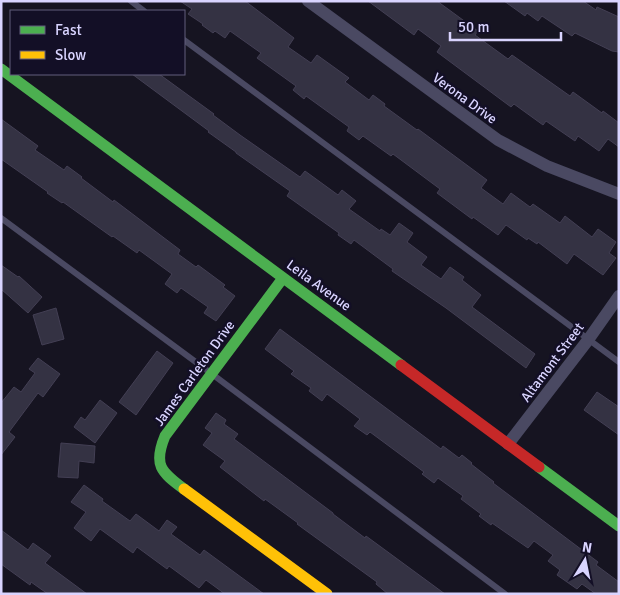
<svg xmlns="http://www.w3.org/2000/svg" width="620" height="595" font-family="Signika,sans-serif">
<style>
.building{fill:#343243;stroke:#433f54}
.lines{fill:none;stroke-linecap:round;stroke-linejoin:round}
.lane{stroke:#4a4962;stroke-width:6}
.street{stroke:#4a4962;stroke-width:12}
.fast{stroke:#4caf50;stroke-width:11}
.slow{stroke:#ffc107;stroke-width:11}
.jam{stroke:#c62828;stroke-width:11}
.labels{text-anchor:middle;stroke-width:5;stroke-linejoin:round;paint-order:stroke}
.street-label{font-size:14px;fill:#d9d4ff;stroke:#130f26}
</style>
<rect width="100%" height="100%" fill="#161421"/>
<path class="building" d="M180 1H245L294 38 288 47 311 63 317 55 349 78 345 82 369 100 373 95 385 104 384 106 417 130 418 129 487 180 481 188 503 204 511 193 530 207 533 204 560 223 565 216 592 237 598 229 616 242 609 253 616 258 603 275 574 254 567 264 538 242 537 244 528 238 527 240 506 225 498 235 473 217 472 219 437 193 440 189 393 154 391 156 363 136 359 140 347 131 349 127 306 96 304 99 293 90 296 86 257 58 261 53 230 31 225 38 215 31 213 33 202 25 203 24 188 14 192 9Z
M368 1H437L478 31 475 35 508 59 512 55 570 96 573 92 602 113 603 111 619 123V147L608 139 599 151 578 136 575 141 546 121 543 125 514 104 511 107 437 52 441 46 418 29 414 35Z
M504 1H583L596 10 597 7 619 17V52L612 51 575 33 572 36 542 16 538 21 527 13 525 16Z
M132 74H159L214 114 213 115 240 135 300 177 305 171 338 195 342 190 356 201 349 209 380 231 381 229 390 235 399 223 413 233 407 242 427 257 421 265 441 279 450 267 464 277 462 280 481 295 472 307 535 354 526 368 446 308 392 271 393 269 354 240 351 244 338 235 339 233 287 196 290 191 236 153V152L208 132 209 131Z
M1 119 38 146 35 150 64 170 67 166 82 177 81 178 113 202 114 200 180 250 178 254 196 267 198 265 225 285 223 287 235 296 216 321 204 313 208 307 181 288 177 293 165 284 172 274 139 250 137 253 113 236 112 237 63 202 62 203 47 193 48 192 1 159Z
M1 265 18 277 19 276 42 297 28 313 1 289Z
M56 308 64 339 42 345 33 315Z
M280 329 441 449 443 446 459 458 462 455 472 463 471 464 494 482 493 483 598 562 596 565 619 582V594H596L582 584 577 589 557 575 560 570 548 561 553 555 534 541 528 548 492 523 491 525 479 516 481 514 461 499 463 496 438 478 434 483 422 474 424 472 370 432 367 435 354 426 360 419 343 406 327 394 322 401 309 391 311 388 291 374 294 371 265 349Z
M157 351 173 363 136 415 119 402Z
M38 358 60 374 43 397 38 393 9 432 15 437 1 455V403L14 387 21 392 35 373 29 369Z
M597 392 619 407V435L584 410Z
M100 400 117 413 95 443 74 427 81 417 85 420Z
M216 413 226 420 224 424 238 434 234 439 333 513V514L365 538 366 536 445 594H388L376 584 377 582 297 524 298 523 265 499 264 501 220 467 225 461 203 445 212 433 205 428Z
M61 443 95 446 94 463 79 461 78 478 58 477Z
M84 485 103 499 102 501 130 521 136 514 159 531 167 520 177 527 171 534 200 555 204 550 264 594H225L206 580 199 588 169 566 167 569 137 547 133 553 100 529 91 541 74 528 86 512 71 502Z
M1 530 28 550 33 543 51 556 45 563 87 594H48L31 582 30 585 1 564Z"/>
<g class="lines">
<path class="lane" d="M131 1 144 11
M184 40 619 362
M1 218 212 374 505 594"/>
<path class="street" d="M308 1 498 140 547 166 619 194
M508 444 588 340 619 296"/>
<path class="fast" d="M1 69 401 365
M539 467 619 526
M184 489C161 472 153 465 165 436L283 278"/>
<path class="slow" d="M184 489 327 594"/>
<path class="jam" d="M401 365 539 467"/>
</g>
<g class="labels">
<g class="street-label">
<text transform="translate(465 98) rotate(36)" y="5">Verona Drive</text>
<text transform="translate(319 285) rotate(36)" y="5">Leila Avenue</text>
<text transform="translate(552 362) rotate(-53)" y="5">Altamont Street</text>
<text transform="translate(194 373) rotate(-54)" y="5">James Carleton Drive</text>
</g>
</g>
<rect width="620" height="595" fill="none" stroke="#d9d4ff" stroke-width="5"/>
<rect x="10" y="10" width="175" height="65" fill="#130f26" stroke="#625e7d"/>
<rect x="20" y="26" width="25" height="8" fill="#4caf50" stroke="#625e7d"/>
<text x="55" y="35" font-size="15" fill="#d9d4ff">Fast</text>
<rect x="20" y="51" width="25" height="8" fill="#ffc107" stroke="#625e7d"/>
<text x="55" y="60" font-size="15" fill="#d9d4ff">Slow</text>
<g transform="translate(585 560) rotate(10)" stroke="#130f26" stroke-width="4" paint-order="stroke">
<path d="M0-4L9 19L0 12L-9 19Z" fill="#d9d4ff"/>
<text y="-8" font-size="14" font-weight="bold" text-anchor="middle" fill="#d9d4ff">N</text>
</g>
<path d="M450 32v8h111v-8" fill="none" stroke="#d9d4ff" stroke-width="2.5"/>
<text x="458" y="32" font-size="15" fill="#d9d4ff" stroke="#130f26" stroke-width="4" paint-order="stroke">50 m</text>
</svg>
